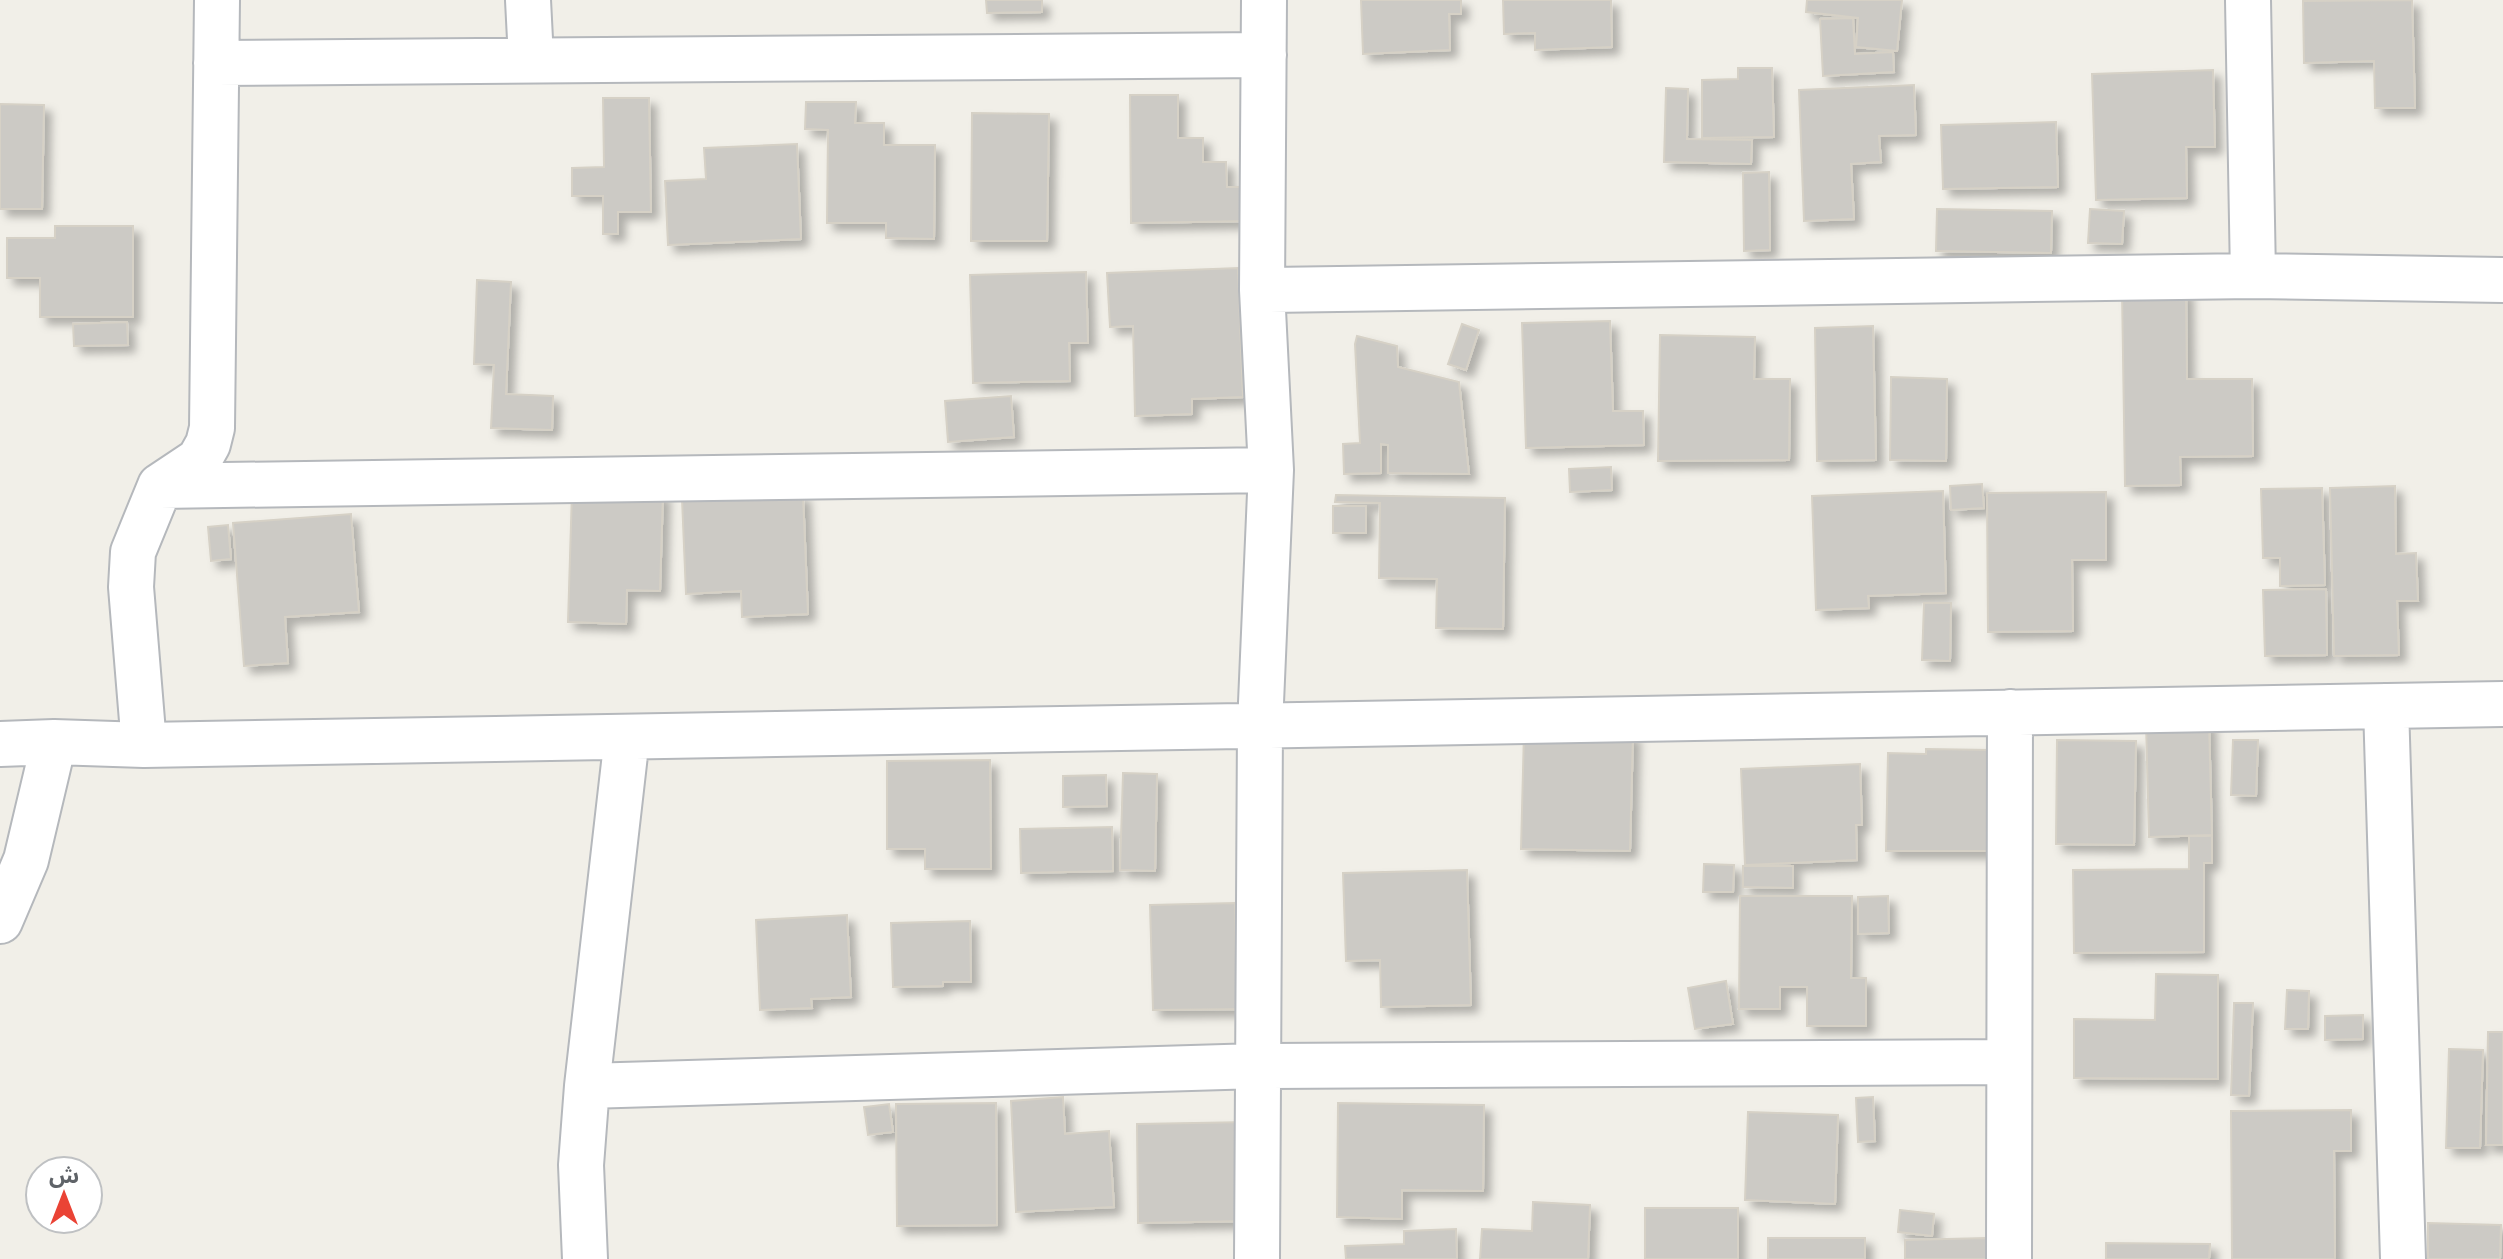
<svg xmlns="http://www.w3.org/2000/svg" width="2503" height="1259" font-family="'Noto Sans','Noto Sans Arabic',sans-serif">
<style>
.building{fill:#cccac5;stroke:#d6d1c6;stroke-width:2;filter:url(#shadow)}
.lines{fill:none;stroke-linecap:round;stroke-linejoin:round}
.street-casing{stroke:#b5b8bc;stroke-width:48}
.street{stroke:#fff;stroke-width:44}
</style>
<defs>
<filter id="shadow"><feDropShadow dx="7" dy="7" stdDeviation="4" flood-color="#0004"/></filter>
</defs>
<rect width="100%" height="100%" fill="#f1efe8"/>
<path class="building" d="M986 0H1042V12L987 13Z
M1361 0H1461V14H1449L1450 50 1363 54Z
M1503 0H1611L1612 47 1535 50V33L1504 34Z
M1807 0H1902L1897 51 1856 47 1858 18 1806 12Z
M2412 0 2415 108H2375L2374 61 2304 63 2303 1Z
M1853 18 1855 54 1893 52 1894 72 1823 76 1820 19Z
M1738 68H1772L1774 137 1702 138V80L1738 79Z
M2213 70 2215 147H2186L2187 198 2096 200 2092 74Z
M1914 85 1916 135 1879 136 1881 162 1851 164 1854 219 1804 221 1799 90Z
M1666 88 1688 89 1687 139 1752 140 1751 164 1664 162Z
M1130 95H1178V138H1203V162H1226L1227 187H1254V221L1131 223Z
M603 98H649L651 212H618V234H603V196H572V168L604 167Z
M806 102H856L855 123H884V145H935L934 239 886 238V223H827L828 130 805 129Z
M0 104 44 105 42 209H0Z
M972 113 1049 114 1047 241H971Z
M2056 122 2058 187 1943 189 1941 125Z
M797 144 801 239 668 245 665 181 706 179 704 148Z
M1769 172 1770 250 1744 251 1743 173Z
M1937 209 2052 211 2051 253 1936 251Z
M2090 209 2124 211 2122 244 2088 243Z
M55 226H133V317H40V278H7V238H55Z
M1238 268 1243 397 1192 399V414L1135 416 1133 326 1110 327 1107 273Z
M1086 272 1088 343H1069L1070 381 973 383 970 275Z
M477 280 511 282 506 394 553 396 552 430 491 428 494 365 474 364Z
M2186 290 2187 379H2252L2253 456 2180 457 2181 485 2125 486 2122 291Z
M1610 321 1613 411H1643L1644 445 1526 448 1522 323Z
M127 322 128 345 74 346 73 324Z
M1462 324 1479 330 1466 370 1448 364Z
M1873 326 1876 460 1817 461 1815 328Z
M1660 335 1755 337 1754 379H1790L1789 460 1658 461Z
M1357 336 1397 346 1398 367 1459 382 1469 474 1388 473V445L1381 444V473L1344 474 1343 444 1360 443 1355 344Z
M1891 377 1947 379 1946 461 1890 460Z
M1011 396 1014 437 948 442 945 401Z
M1611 467 1612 490 1570 492 1569 469Z
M1982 484 1984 508 1951 510 1950 486Z
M2395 486 2396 554 2416 553 2418 601H2397L2399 655 2334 656 2330 488Z
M2322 488 2325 585 2280 586V558H2263L2261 489Z
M572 491 663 493 660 591 627 590 626 624 568 622Z
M1943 491 1946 593 1868 596 1869 608 1816 610 1812 496Z
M2106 492V560H2072L2073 631 1988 632 1987 493Z
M803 494 808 614 742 617 741 591 686 594 682 499Z
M1336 495 1505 498 1503 629 1436 628 1437 579 1379 578 1380 503 1335 502Z
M1333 506H1366V533H1333Z
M351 514 359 612 285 617 288 663 244 666 233 523Z
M228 525 231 559 211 561 208 527Z
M2326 589 2327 655 2265 656 2263 590Z
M1924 603H1951L1950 661 1922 660Z
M2209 721 2212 835 2149 837 2146 723Z
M1524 731 1633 734 1630 851 1521 849Z
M2057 740 2136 741 2134 845 2056 844Z
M2233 740H2258L2256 796 2231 795Z
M1926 749 1993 750 1991 851H1886L1888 753 1926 754Z
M990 760 991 869H925V849H887V761Z
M1860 764 1862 825H1856L1857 860 1745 865 1741 769Z
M1123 773 1157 774 1155 871 1120 870Z
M1106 775 1107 806 1063 807V776Z
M1112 827 1113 871 1021 873 1020 829Z
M2189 836H2212V863H2204V952L2074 953 2073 870 2189 869Z
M1704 864 1734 865 1733 892H1703Z
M1743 866H1793V888L1743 887Z
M1467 870 1471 1005 1381 1007 1380 960 1346 961 1343 873Z
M1740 896H1852L1851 978H1866V1026H1807V987H1780V1009H1739Z
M1888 896 1889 933 1858 934V897Z
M1235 903 1236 969 1253 968 1254 1009 1153 1010 1150 905Z
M847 915 851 997 811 999 812 1008 760 1010 756 920Z
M970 921 971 982H943V986L893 987 891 923Z
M2156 974 2218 975V1079L2074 1078V1019L2155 1020Z
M1726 981 1733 1024 1695 1029 1688 988Z
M2287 990 2309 991 2308 1029H2285Z
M2234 1003H2253L2249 1096 2231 1095Z
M2363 1015V1039L2325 1040V1016Z
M2488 1032H2503V1145H2486Z
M2449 1049 2483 1050 2480 1148H2446Z
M1063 1097 1065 1134 1109 1131 1114 1207 1016 1212 1011 1101Z
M1873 1097 1875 1141 1858 1142 1856 1098Z
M996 1103 997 1225 897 1226 896 1104Z
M1338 1103 1484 1105 1483 1191 1402 1190V1219L1337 1217Z
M889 1104 893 1132 868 1135 864 1107Z
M2351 1110V1151H2334L2335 1259H2232L2231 1111Z
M1748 1112 1838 1115 1835 1204 1745 1200Z
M1249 1122 1250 1221 1138 1223 1137 1124Z
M1533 1202 1590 1205 1588 1259H1480L1482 1229 1532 1231Z
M1645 1208H1738V1259H1645Z
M1900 1210 1934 1214 1932 1236 1898 1232Z
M2428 1223 2501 1225 2500 1259H2428Z
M1456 1229 1457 1259H1346L1345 1246 1404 1244V1231Z
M1768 1238H1865V1259H1768Z
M1986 1238 1987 1259H1905V1240Z
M2106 1243 2210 1244 2209 1259H2106Z"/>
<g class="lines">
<defs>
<path id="street" d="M528 0 531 59
M2248 0 2253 276
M216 63 1264 55
M1262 290 2253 276 2503 280
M160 486 1271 470
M2386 706 2403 1259
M0 744 54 742 144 745 2503 704
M144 745 131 587 133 552 160 486 199 460 208 444 212 428 217 0
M0 921 26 860 54 742
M587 1086 1258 1066 2009 1062
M585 1259 581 1165 587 1086 627 737
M1257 1259 1260 726 1271 470 1262 290 1264 0
M2009 1259 2010 712"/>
</defs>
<use href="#street" class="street-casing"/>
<use href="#street" class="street"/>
</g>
<g transform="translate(64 1195)"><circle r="38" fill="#ffffff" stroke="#bfc1c3" stroke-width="2"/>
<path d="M0-6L14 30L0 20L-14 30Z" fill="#ea4335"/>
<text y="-12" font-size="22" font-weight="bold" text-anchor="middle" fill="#5f6368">ش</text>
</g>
</svg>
